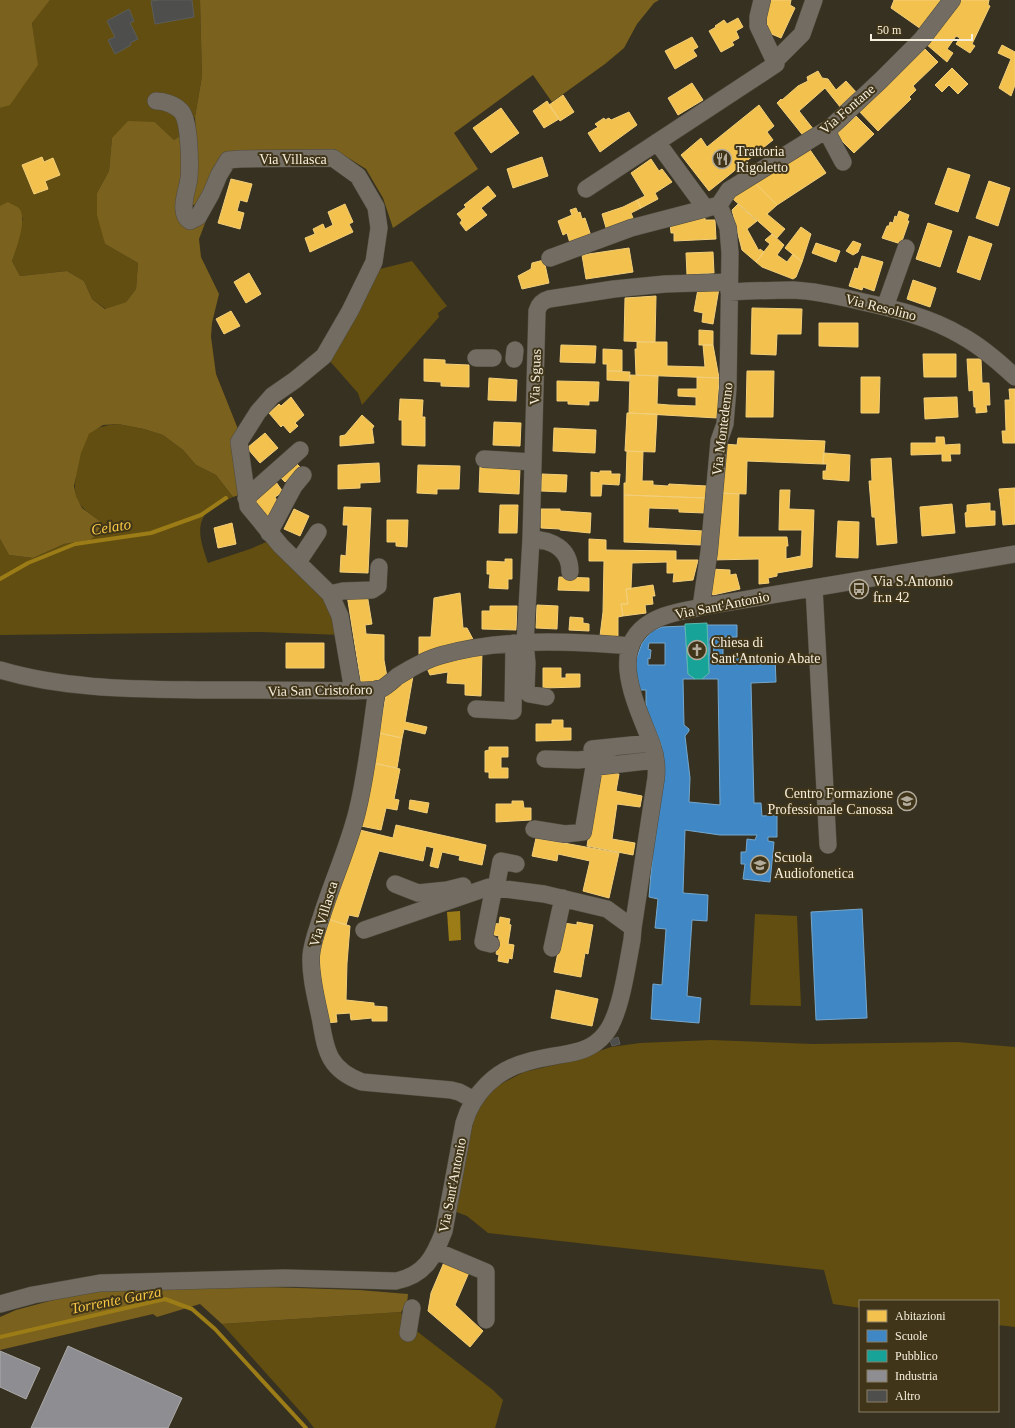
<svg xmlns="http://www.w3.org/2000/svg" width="1015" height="1428" font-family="Georgia,serif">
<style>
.green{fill:#624e10}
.forest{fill:#7a611d}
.water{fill:#9c7c17}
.homes{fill:#f2c14e;stroke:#f3cf79}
.schools{fill:#3f88c5;stroke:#76a7cc;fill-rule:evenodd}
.public{fill:#17a398;stroke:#5abaad}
.industry{fill:#8d8d92;stroke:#acaaa9}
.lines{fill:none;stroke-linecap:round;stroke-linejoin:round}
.stream{stroke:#9c7c17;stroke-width:4}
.building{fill:#4e4f4c;stroke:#5b5d5a}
.minor-casing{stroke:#514c3e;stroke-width:18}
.minor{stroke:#726c62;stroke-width:17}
.labels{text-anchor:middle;stroke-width:4;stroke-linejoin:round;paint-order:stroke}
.street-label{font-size:14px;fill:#f6efde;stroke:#403518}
.poi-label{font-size:14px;fill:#f6efde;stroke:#403518;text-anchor:start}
.water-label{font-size:15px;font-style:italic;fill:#f8c845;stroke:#403518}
</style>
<rect width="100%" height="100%" fill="#373121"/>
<path class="green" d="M50 0H200L202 76 195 117 183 134 174 140 155 122 112 138 109 171 97 193 105 244 138 263 136 289 126 302 106 309 92 299 84 281 67 271 20 276 12 261 18 240 23 218 0 206V108L10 104 37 65 32 22Z
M412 261 447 306 438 313 439 317 362 405 358 393 328 359 380 269Z
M118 424 144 429 163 435 183 450 196 465 216 475 233 497C225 501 216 504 210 509 193 524 202 545 208 563L250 549 271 540 328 595 342 635 260 632 0 635V539L9 555 33 558 64 544 90 540 101 522C91 514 80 509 76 496 72 485 81 441 89 434 98 426 108 425 118 424Z
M755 914 797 916 801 1006 750 1005Z
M711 1040 813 1044 958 1042 1015 1047V1327L998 1325V1301H860V1308L833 1304 824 1270 488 1233 467 1216 454 1211 474 1119 480 1104 491 1089 524 1072 567 1062 611 1047 640 1043Z
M401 1312 405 1322 493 1390 503 1400 495 1428H314L307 1419 222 1324Z"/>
<path class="forest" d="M0 0H50L32 23 38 65 10 105 0 108Z
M200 0H659L654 3 637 24 624 48 605 64 552 102 533 75 454 133 478 169 393 228 383 198 366 169 334 149 222 154 197 204 193 205 191 203 197 157 195 117 202 76Z
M128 121 155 122 174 140 183 134V163L178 197 196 225 207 218 199 239 201 257 219 294 212 323 211 337 216 374 240 434 242 494 233 497 216 475 196 465 183 450 163 435 144 429 118 424 103 425 89 434 81 453 74 486 76 496 82 508 101 522 99 532 90 540 64 544 33 558 9 555 0 539V206L8 202C11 204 16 206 19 208 28 219 16 249 12 261L20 276 67 271 84 281 92 299 105 309 126 302 136 289 138 263 105 244 97 215V193L109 171 112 138Z
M268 1287 359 1290 408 1294 407 1304 401 1312 222 1324 200 1304 157 1317 153 1314 0 1350V1317L16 1310 57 1299 119 1288Z"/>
<path class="water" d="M460 911 461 940 449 941 447 912Z"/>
<path class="homes" d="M767 0H791L790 5 795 8 781 38 762 30Z
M894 0H945L921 29 891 8Z
M959 0H989L988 5 990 6 972 44 975 46 970 53 956 44 960 38 956 36 947 49 953 53 947 62 926 44Z
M738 18 743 27 736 31 739 38 732 42 734 45 721 52 709 31 716 27 715 26 724 20 727 24Z
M692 37 698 47 693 50 697 56 675 69 665 51Z
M1002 45 1015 52V85L1011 96 999 88 1011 59 998 53Z
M922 46 938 62 913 86 916 90 909 97 911 99 878 131 857 109Z
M952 68 968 84 958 94 949 85 942 92 935 85Z
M818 71 822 78 828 79 836 90 846 81 857 93 841 108 825 88 799 111 814 130 805 138 777 103 781 99 782 100 798 86 808 81 807 77Z
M692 83 703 100 678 115 668 98Z
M563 95 574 112 560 121 549 105Z
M547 101 559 119 544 128 533 111Z
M759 105 774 126 767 132 773 140 709 191 681 155 701 138 707 147Z
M501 108 519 133 491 153 473 128Z
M629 112 637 125 600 152 588 133 598 127 595 124 604 118 605 120 609 118 611 120Z
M856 116 874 134 854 153 836 135Z
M808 147 826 173 777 205 754 182 763 176 794 160 796 155Z
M42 157 44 162 53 158 60 175 45 181 48 189 34 194 22 165Z
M542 157 548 176 513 188 507 169Z
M651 159 659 171 662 169 672 182 655 193 658 199 641 208 637 200 645 196 631 173Z
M948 168 970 175 958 212 935 204Z
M231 179 252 184 247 202 240 200 237 211 244 213 240 229 218 223Z
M989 181 1010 188 998 226 976 218Z
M754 182 777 205 767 214 785 229 777 238 733 199 737 193Z
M488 186 496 196 481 208 487 215 466 231 460 223 462 220 457 214 466 207 464 205Z
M637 200 641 208 631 213 635 223 607 231 602 214 623 207Z
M345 204 353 222 349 224 353 232 310 252 305 238 315 234 313 229 323 224 325 229 333 225 328 212Z
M738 204 757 221 747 229 759 251 760 249 764 252 756 262 742 250 732 210Z
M576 208 578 213 580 212 582 219 585 218 591 236 570 243 567 233 563 235 558 221 572 215 570 210Z
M899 211 909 215 907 221H909L901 244 882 238 887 226H889L890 222 893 223 895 216 897 217Z
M686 218H705V220H715L716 239 674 241V233H671L670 222Z
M928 223 952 231 940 267 916 259Z
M801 227 811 234 802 262 785 248Z
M772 234 784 245 777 255 787 262 793 254 802 262 796 277 793 279 762 267 756 262 770 244 765 240Z
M969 236 992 244 980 280 957 272Z
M853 241 861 244 858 252 853 255 846 251Z
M816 243 840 251 836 262 812 253Z
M629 248 633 272 586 279 582 255Z
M713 252 714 273 687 275 686 253Z
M862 256 883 262 874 291 863 287 862 290 849 286 855 268 858 269Z
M544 260 549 283 522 289 518 276 531 269 532 263Z
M249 273 261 294 246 303 234 282Z
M913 280 936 288 930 307 907 299Z
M719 288 713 324 702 322 703 313 694 311 698 289Z
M656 296 655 342 624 341 625 298Z
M752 308 802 309 801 334H777L776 355 751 354Z
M231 311 240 326 224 334 216 319Z
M819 323H858V347L819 346Z
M699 330 713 331V345H699Z
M637 342H667V366L705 367 703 345H713L719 378 636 375 635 349H637Z
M561 345 596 346 595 363 560 362Z
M603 349 622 350V371H607V364H603Z
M923 354H956V377H924Z
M424 359 445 360V364L469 365V387L441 386V382L424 381Z
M967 359H981L982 383H989L990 405H986L987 412 976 413V407H974L973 390 969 391Z
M607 371 630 372 629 381 607 380Z
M747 371H774L773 417H746Z
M630 375 658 376 657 404 669 405 696 406V397L678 396V389H697V377L719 378 717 418 629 413Z
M861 377H880L879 413H861Z
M489 378 517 380 516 401 488 400Z
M557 381 599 382 598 401H589V405L568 404V401H557Z
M1009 389H1015V443H1003L1002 431H1006L1005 400H1010Z
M291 397 304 415 295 423 298 426 290 433 283 425 281 427 269 413 279 404 281 406Z
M957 397 958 417 925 419 924 398Z
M400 399 423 400 422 417H425V446L402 445V420H399Z
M627 413 657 414 655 452 625 451Z
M362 415 374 426 372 429 374 443 340 446V436L345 435Z
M494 422 521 423 520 446 493 445Z
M554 428 596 430 595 453 553 451Z
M265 433 278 448 260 463 247 448Z
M936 437H944L945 445 960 444V454H950L951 461H942V454L911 455V443H936Z
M738 438 825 441 823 464 747 461 746 494 719 493 723 444 737 445Z
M627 451 643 452 642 481H653V485L668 486 669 484 707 486 706 498 624 495V483H626Z
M824 453 850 455 849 481 823 479V471H826L827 464H823Z
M891 458 897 543 877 545 875 517H872L869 481H872L871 459Z
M293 460 300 467 285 482 278 475Z
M379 463 380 482 360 483V488L338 489V465Z
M418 465 460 466 459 489H437V494L417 493Z
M480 466 520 468 519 494 479 492Z
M600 471H611V474H620L619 485 602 484 601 496H591V472L600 473Z
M542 474 567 475 566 492 541 491Z
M274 479 283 492 275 497 281 509 267 522 252 499Z
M1015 488V524L1003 525 999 489Z
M780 490H790L789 509 814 510 812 567 777 573V576L768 578 769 583 759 584V559L711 560 719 493 739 494 738 537H787L788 546H786V559L801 556 802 530H779Z
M624 495 706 498 705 513 679 512V509L649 508 648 528 703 531 701 545 624 542Z
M990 503V511H995V525L966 527 965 513 967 512V505Z
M952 504 955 533 922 536 920 507Z
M500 505H518L517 533H499Z
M344 507 371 508 368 573 340 572 341 555 346 556 348 525H343Z
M294 509 309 516 300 536 284 529Z
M541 509H560V511L591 513 590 533 560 530V529L541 528Z
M387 520H408L407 547 396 546V542H387Z
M838 521 859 522 858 558 836 557Z
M232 523 236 544 218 548 214 528Z
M589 539 606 540V550L676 551V560H698L693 580 673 582 674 573H667V562L632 563 631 589H626L628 604H621L623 616 618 617V637L600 636 603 612 604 561H589Z
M505 559H512V579H508V589L489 588 490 574H487V561L505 562Z
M710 569 730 570V575L736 574 740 589 713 595 708 591Z
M559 577 589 578V591L558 590Z
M653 585 655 596H652L653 604 645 605 646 613 623 616 621 604H628L626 589Z
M460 593 463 628H467L475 643 419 657V637H431L434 598Z
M367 594 372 624 365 625 366 634 384 635V660L387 677 373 683H361L347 595Z
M537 605 558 606 557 629 536 628Z
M490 606H517L516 630 482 629V611H490Z
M570 617 583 618V623L589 624V631L569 630Z
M286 643H324V668H286Z
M482 651 481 696 465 695V684L447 683 448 672 430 675 426 666Z
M543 668H561V678H566V674H580V687L543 688Z
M413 676 405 722 427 727 425 734 404 729 402 738 379 733 387 689Z
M552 720H563V728H571V740L536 741V724H552Z
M379 733 402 738 397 768 373 763Z
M489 747H508V757H501V768H508V778H489V772H485V751L489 750Z
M373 763 400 769 394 799 399 800 397 810 386 808 381 830 361 826Z
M599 771 619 774 616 791 642 796 640 807 617 804 612 839 635 843 633 855 587 846Z
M410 800 429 803 427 813 409 809Z
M512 801H523L524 808H531V820L496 822V804H512Z
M396 825 486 845 482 865 459 860 460 856 442 852 438 868 430 866 434 848 426 846 423 861 379 851 358 917 349 915 346 925 328 919 360 830 393 838Z
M536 838 619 853 609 898 583 891 590 861 558 854 557 861 532 856Z
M500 917 510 919 509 924 511 925 508 944 514 945 512 959 509 958 508 963 498 961 499 955 496 954 499 936 490 934 492 923 499 924Z
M328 919 350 926 347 963 346 1000 374 1003V1006L387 1007V1021H372V1018L351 1020 350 1013 336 1014 337 1022 325 1023 317 967 319 948Z
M577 922 593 925 588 954 585 953 581 977 554 972 564 923 577 925Z
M556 990 598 999 592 1026 551 1018Z
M445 1260 470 1270 455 1305 483 1331 470 1347 428 1311 431 1293Z"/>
<path class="schools" d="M707 625H737V637H723V658L775 657 776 682 751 683 754 803H761L762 816 777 815V837H768V841L774 842 770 882 743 879 745 864H741V852H746L747 839 755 840 757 835H720L685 830 683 893 708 895 707 921 692 920 687 996 701 998 699 1023 651 1019 653 984 662 985 666 929 655 928 658 899 649 897 655 825 664 764 661 744 646 708V690H637L636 660 642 643 652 631 662 627 685 626 688 674 695 679H683L684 725 689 729V731L685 736 690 778 689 802 720 805 718 679H702L709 673ZM710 638H713L714 656H710ZM649 643H665V665H648V658L650 659 651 650 648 649Z
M862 909 867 1018 816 1020 811 912Z"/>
<path class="public" d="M707 623 709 673 702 679H695L688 674 685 624Z"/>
<path class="industry" d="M68 1346 182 1398 168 1428H31Z
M0 1351 40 1368 26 1399 0 1387Z"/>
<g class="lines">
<path class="stream" d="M0 579 28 563 75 544 151 533 201 515 226 498
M0 1337 165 1299 192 1309 215 1329 306 1428"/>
</g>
<path class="building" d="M160 0H192L194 17 155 24 151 1Z
M129 9 134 21 130 23 138 39 130 43 131 45 115 54 108 40 115 37 107 21Z
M618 1037 620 1044 612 1046 610 1040Z"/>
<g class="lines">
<defs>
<path id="minor" d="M775 61 802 34 814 0
M156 101C165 101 175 105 181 111 190 121 190 164 189 178 188 189 177 213 190 221L198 217 211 194 219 175 228 160 240 159 333 158 358 176 376 207 379 228 374 262 350 311 324 356 295 380 272 396 258 412 239 442 248 506 281 546 330 594 340 616 353 691
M826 130 843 162
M657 142 706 209
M586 189 776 64 758 26V17L762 0
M550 258 631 228 719 205 729 190 831 127 881 80 922 39 952 0
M729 292C750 291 772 290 793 290 815 291 838 296 859 301 895 309 930 317 962 336 982 347 999 362 1015 377
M885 307 906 248
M476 358H493
M514 359 515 350
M484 459 533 462
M246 498 300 450
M269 533 294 486 303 475
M531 539C552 540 570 548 570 572
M298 562 318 532
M814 588 828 845
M330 594 343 591 372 590 378 586 379 567
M701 607 709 552 719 441 725 424 728 388 730 253 728 228 719 205
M0 670C64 689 132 689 198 690 250 690 302 690 353 691 362 690 373 691 381 689 387 686 393 680 398 676 411 668 427 659 442 655 503 638 568 641 631 646
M377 689C371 730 367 772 357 812 348 848 332 882 321 918 317 930 312 943 311 956 310 978 317 1001 321 1022 326 1053 330 1070 362 1082L451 1090 459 1092 474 1100
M546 697 529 694 526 690 527 663 525 643 531 539 537 311C539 304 542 301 549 299L614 289 665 284 729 282
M476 709 513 711 514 643
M592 749 651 743
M545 759 578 760 608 757
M534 829 565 834 583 832 594 767 655 760
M395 884 418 893 447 890 463 886
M496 888 501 861 516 864
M364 930 489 887 544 894 607 909 633 928
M491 944 483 942 494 887
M552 948 563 898
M436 1251 486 1272V1320
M0 1304 33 1295 100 1283 285 1278 396 1281C425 1275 434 1257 444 1231L464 1123C473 1093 496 1070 527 1062 537 1059 549 1057 560 1055 578 1052 593 1049 605 1034 621 1015 627 965 632 940L633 928 656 778C657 767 656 756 652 745 639 709 605 649 651 622 666 613 685 611 701 607L1015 554
M408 1333 412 1308"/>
</defs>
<use href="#minor" class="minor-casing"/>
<use href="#minor" class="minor"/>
</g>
<defs>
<symbol id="restaurant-ring" viewBox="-11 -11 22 22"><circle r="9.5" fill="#403518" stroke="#b3ac9c" stroke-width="1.5"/><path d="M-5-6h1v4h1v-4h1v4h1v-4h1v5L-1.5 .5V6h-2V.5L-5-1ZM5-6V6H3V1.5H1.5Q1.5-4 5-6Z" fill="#b3ac9c"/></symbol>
<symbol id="bus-ring" viewBox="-11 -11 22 22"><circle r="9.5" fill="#403518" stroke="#b3ac9c" stroke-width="1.5"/><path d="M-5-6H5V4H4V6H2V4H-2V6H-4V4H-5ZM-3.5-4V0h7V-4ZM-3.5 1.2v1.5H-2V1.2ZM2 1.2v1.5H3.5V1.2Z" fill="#b3ac9c"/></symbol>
<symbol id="church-ring" viewBox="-11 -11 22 22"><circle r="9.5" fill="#403518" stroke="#b3ac9c" stroke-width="1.5"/><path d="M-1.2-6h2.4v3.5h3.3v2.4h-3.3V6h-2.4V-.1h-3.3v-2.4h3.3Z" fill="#b3ac9c"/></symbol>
<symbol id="school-ring" viewBox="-11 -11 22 22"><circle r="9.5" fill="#403518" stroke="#b3ac9c" stroke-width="1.5"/><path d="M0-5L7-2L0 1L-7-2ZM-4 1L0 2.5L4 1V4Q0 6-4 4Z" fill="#b3ac9c"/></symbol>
</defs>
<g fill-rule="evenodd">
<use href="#restaurant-ring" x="711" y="148" width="22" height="22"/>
<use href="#bus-ring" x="848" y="578" width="22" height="22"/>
<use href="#church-ring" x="686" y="639" width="22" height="22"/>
<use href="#school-ring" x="896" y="790" width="22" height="22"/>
<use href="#school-ring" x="749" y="854" width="22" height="22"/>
</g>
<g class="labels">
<g class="street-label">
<text transform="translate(847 109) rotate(-41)" y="5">Via Fontane</text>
<text x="293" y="164">Via Villasca</text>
<text transform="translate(881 307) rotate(14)" y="5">Via Resolino</text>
<text transform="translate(535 377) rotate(-88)" y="5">Via Sguas</text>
<text transform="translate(722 429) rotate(-83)" y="5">Via Montedenno</text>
<text transform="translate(722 605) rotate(-11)" y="5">Via Sant'Antonio</text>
<text transform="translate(320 690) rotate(-1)" y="5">Via San Cristoforo</text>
<text transform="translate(323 914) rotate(-73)" y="5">Via Villasca</text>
<text transform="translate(452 1185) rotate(-79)" y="5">Via Sant'Antonio</text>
</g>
<g class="poi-label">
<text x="736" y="156">Trattoria<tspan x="736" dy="16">Rigoletto</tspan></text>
<text x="873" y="586">Via S.Antonio<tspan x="873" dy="16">fr.n 42</tspan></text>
<text x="711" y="647">Chiesa di<tspan x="711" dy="16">Sant'Antonio Abate</tspan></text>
<text x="893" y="798" text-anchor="end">Centro Formazione<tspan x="893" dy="16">Professionale Canossa</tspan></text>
<text x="774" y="862">Scuola<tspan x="774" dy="16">Audiofonetica</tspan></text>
</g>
<g class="water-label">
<text transform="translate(111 527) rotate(-9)" y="5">Celato</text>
<text transform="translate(116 1300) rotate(-11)" y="5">Torrente Garza</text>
</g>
</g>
<rect x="859" y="1300" width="140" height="112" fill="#403518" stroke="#897f67"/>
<rect x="867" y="1310" width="20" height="12" fill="#f2c14e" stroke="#897f67"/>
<text x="895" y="1320" font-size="12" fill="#f6efde">Abitazioni</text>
<rect x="867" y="1330" width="20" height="12" fill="#3f88c5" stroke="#897f67"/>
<text x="895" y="1340" font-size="12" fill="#f6efde">Scuole</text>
<rect x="867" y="1350" width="20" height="12" fill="#17a398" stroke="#897f67"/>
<text x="895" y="1360" font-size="12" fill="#f6efde">Pubblico</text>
<rect x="867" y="1370" width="20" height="12" fill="#8d8d92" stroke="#897f67"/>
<text x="895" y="1380" font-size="12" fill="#f6efde">Industria</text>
<rect x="867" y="1390" width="20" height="12" fill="#4e4f4c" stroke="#897f67"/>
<text x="895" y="1400" font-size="12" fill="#f6efde">Altro</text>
<path d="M871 34v6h101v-6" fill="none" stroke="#f6efde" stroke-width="2"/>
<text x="877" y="34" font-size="12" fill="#f6efde" stroke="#403518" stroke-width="3" paint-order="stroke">50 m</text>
</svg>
